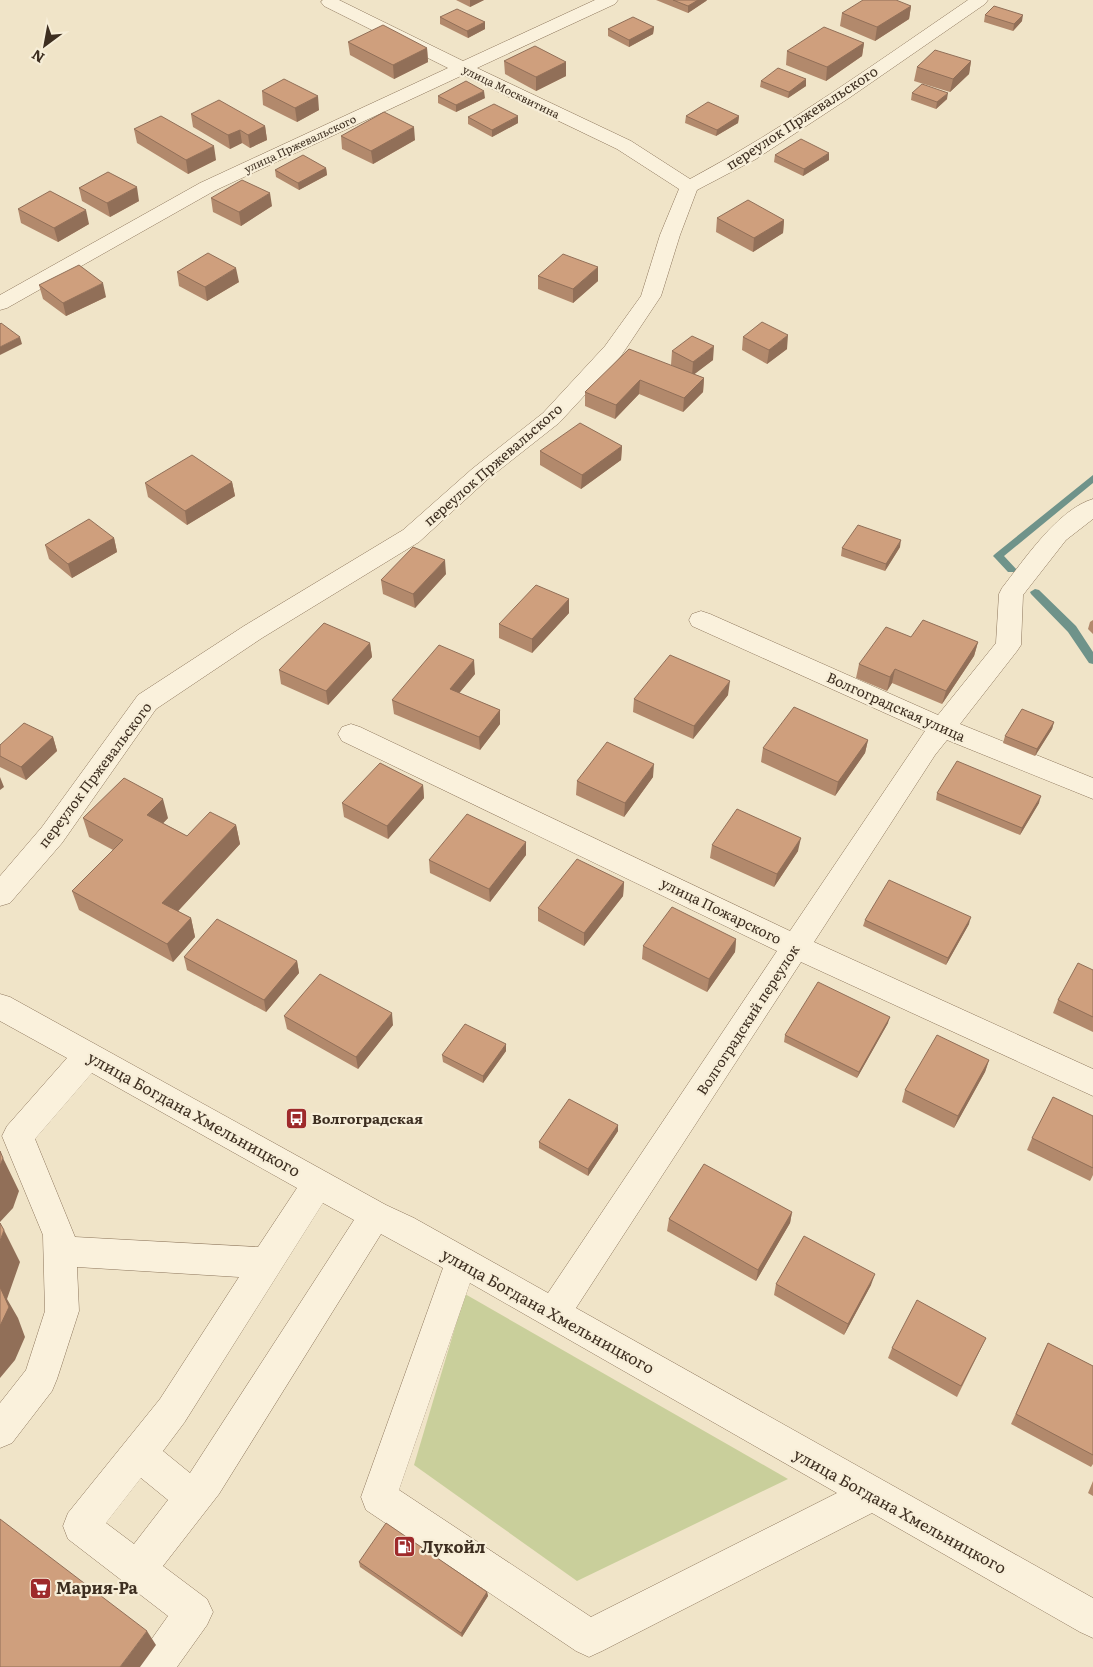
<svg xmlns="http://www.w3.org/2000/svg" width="1093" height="1667" font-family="Literata,serif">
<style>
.green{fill:#c9cf9b}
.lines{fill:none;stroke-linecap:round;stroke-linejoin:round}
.stream{fill:#6f938a;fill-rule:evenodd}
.minor-casing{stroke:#8d765c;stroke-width:1}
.minor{fill:#faf1dc;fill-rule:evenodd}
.wall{fill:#b2896c}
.shaded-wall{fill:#916f58}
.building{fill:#cf9f7d;stroke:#916f58}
.labels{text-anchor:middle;stroke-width:4.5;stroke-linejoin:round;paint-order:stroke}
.far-street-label{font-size:11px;fill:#3d2e20;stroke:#f7eed8}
.street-label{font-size:14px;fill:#3d2e20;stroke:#f7eed8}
.poi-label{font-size:14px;font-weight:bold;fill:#3d2e20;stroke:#f7eed8;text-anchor:start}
.near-street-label{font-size:16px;fill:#3d2e20;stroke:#f7eed8}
.near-poi-label{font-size:16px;font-weight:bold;fill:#3d2e20;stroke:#f7eed8;text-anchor:start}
</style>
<rect width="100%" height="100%" fill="#f0e4c8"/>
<path class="green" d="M465 1294 788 1479 577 1581 414 1465Z"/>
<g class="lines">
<path class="stream" d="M1093 475V483L1004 556 1017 570 1016 572H1008L995 558 993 556 995 554Z
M1035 589 1039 590 1076 626 1093 652V664L1089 663 1068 632 1031 594 1030 592Z"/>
<defs>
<path id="minor" d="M323 0H339L463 61 595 0H618L615 4 477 68 631 141 690 179C787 127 877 62 968 0H988L985 4 849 98 756 159 697 190 680 235 661 296 621 356 559 423 488 479 419 542 262 638 156 709 62 843 10 903 0 906V876L42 827 138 695 244 626 403 530 472 469 543 413 605 346 641 296 660 235 679 189 617 149 463 75 214 191 7 308 0 310V295L200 183 448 68 324 6 321 2Z
M1093 499V519L1066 540 1023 595 1021 645 1017 651 960 724 1093 778V799L947 740 935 755 814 942 1093 1069V1096L801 962 576 1308 1093 1598V1638L1080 1632 872 1513 602 1651 589 1657 576 1651 366 1510 361 1497 443 1268 381 1234 219 1494 163 1566 207 1599 213 1612 207 1625 177 1667H135L141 1654 168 1616 68 1539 63 1526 68 1513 160 1399 239 1277 77 1267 79 1311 57 1379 52 1391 12 1443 0 1448V1403L26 1370 45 1311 43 1235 2 1136 7 1126 67 1058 0 1021V994L10 997 386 1205 414 1218 548 1293 777 951 342 741 338 734 342 727 351 724 360 727 790 931 925 731 692 626 689 620 692 614 701 611 710 614 938 715 996 643 999 594 1002 588C1024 560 1058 509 1093 499ZM92 1073 297 1188 258 1247 75 1237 35 1139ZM323 1203 354 1220 190 1473 163 1451 184 1423ZM470 1283 837 1493 591 1617 399 1490ZM141 1478 168 1500 134 1544 106 1523Z"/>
</defs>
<use href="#minor" class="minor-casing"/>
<use href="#minor" class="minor"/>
</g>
<path class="wall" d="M456 0H484L470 7Z
M656 0H707L706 1 688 13Z
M911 6 909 19 875 41 840 26 842 13Z
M985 15 1022 21 1013 31 984 22Z
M440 17 485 22V29L468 38 440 24Z
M654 27 653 34 629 47 608 36V29Z
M348 42 427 48 428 62 394 79 350 55Z
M864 43 862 56 826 81 786 65 787 51Z
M504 61 566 62V76L536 91 505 74Z
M971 61 969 74 950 92 914 81 917 67Z
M806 79V86L788 98 760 87 761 81Z
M262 91 319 110 297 122 263 105Z
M912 93 947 99 936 109 911 100Z
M438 96 485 98 456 112 438 103Z
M191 114 265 126 267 140 250 148 242 143 230 149 193 127Z
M686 116H739L738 123 716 136 685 123Z
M468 117 518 123 492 137 468 124Z
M134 129 216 160 188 174 137 143Z
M341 136 415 140 373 164 342 149Z
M775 155 829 160 803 176 774 162Z
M326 168 327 175 299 190 276 177 275 170Z
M79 188 139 201 110 217 82 201Z
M211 198 272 206 241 226 213 212Z
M18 209 89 224 58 242 21 223Z
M717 218 784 220 783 233 753 252 716 232Z
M177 272 239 282 207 301 179 286Z
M538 276 598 281 573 303 538 289Z
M39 285 106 297 66 316 43 299Z
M743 337 787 349 767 364 742 350Z
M672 351 713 360 694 374 704 378 703 392 683 412 639 394 615 419 585 406V392L677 368 671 365Z
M622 446 621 460 581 489 540 465V451Z
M232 482 235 496 187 525 148 497 145 483Z
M114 538 117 552 72 578 49 559 45 545Z
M900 547 885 571 841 556 842 548Z
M446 574 415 608 383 594 381 580Z
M569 599V613L532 653 499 638V624Z
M1093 620V634L1088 629 1090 622Z
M911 637 978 642 974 656 942 704 892 683 887 691 856 678 859 664Z
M370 643 372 657 328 705 281 684 279 670Z
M475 674 459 693 500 710V724L480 750 394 714 392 700Z
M728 695 693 739 633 712 634 699Z
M1054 722 1052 729 1035 756 1003 743 1005 736Z
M53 737 57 751 26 780 0 767V745Z
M868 740 865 753 835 796 761 762 763 748Z
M653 777 624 817 576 795 577 781Z
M423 785 424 798 388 839 344 817 342 803Z
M937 793 1039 803 1020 835 936 800Z
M83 818H168L163 823 187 836 236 825 240 844 178 911 191 918 195 937 173 962 79 910 72 891 113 850 89 837Z
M712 845 798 851 774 887 710 858Z
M526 855 490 902 430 873 429 860Z
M624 882 623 896 584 946 538 921V908Z
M865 920 969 924 946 965 863 926Z
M736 939 735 952 707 992 642 959 643 946Z
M184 957 297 961 299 973 266 1012 187 970Z
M1093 970V1032L1053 1013 1058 1000Z
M284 1016 393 1025 358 1069 287 1029Z
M888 1023 857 1078 784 1042 785 1035Z
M506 1051 483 1083 443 1062 442 1055Z
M989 1060 985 1072 954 1128 902 1102 905 1090Z
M1093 1116V1175L1090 1181 1027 1150 1032 1138Z
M618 1131 588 1176 539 1148V1142Z
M792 1212 790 1223 756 1281 667 1231 669 1219Z
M776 1284 871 1285 844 1335 774 1295Z
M986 1338 957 1397 888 1358 892 1348Z
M1048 1343 1093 1366V1464L1091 1467 1011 1424 1043 1353Z
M1093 1481V1496L1088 1493Z
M359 1562 487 1592 488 1596 462 1637 360 1567Z"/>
<path class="shaded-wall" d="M470 0H484L470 7Z
M698 0H707L706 1 688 13V6Z
M911 6 909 19 875 41 877 27Z
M1023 15 1022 21 1013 31 1014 24Z
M485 22V29L468 38 467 31Z
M654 27 653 34 629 47V40Z
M864 43 862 56 826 81 827 67Z
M427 48 428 62 394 79 393 65Z
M971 61 969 74 950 92 953 79Z
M566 62V76L536 91V77Z
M806 79V86L788 98 789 92Z
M484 91 485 98 456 112V105Z
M948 93 947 99 936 109 937 102Z
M318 96 319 110 297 122 295 108Z
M518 116V123L492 137V130Z
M739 116 738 123 716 136 717 130Z
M265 126 267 140 250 148 248 135Z
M414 127 415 140 373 164 371 151Z
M240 130 242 143 230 149 228 135Z
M214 146 216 160 188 174 186 160Z
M829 153V160L803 176 804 169Z
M326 168 327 175 299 190 298 183Z
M137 187 139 201 110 217 107 203Z
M270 193 272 206 241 226 239 212Z
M86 210 89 224 58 242 54 228Z
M784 220 783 233 753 252 754 238Z
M598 267V281L573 303V289Z
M236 268 239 282 207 301 205 287Z
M103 283 106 297 66 316 63 303Z
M788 335 787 349 767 364 769 350Z
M20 337 22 344 0 355V347Z
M714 346 713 360 692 376 693 362Z
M704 378 703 392 683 412 684 398Z
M640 380 639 394 615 419 616 405Z
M622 446 621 460 581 489 582 475Z
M232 482 235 496 187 525 185 511Z
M114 538 117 552 72 578 68 564Z
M901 540 900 547 885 571 886 564Z
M445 560 446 574 415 608 413 594Z
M569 599V613L532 653V639Z
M978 642 974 656 942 704 946 691Z
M370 643 372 657 328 705 326 691Z
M474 660 475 674 451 703 450 689Z
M895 669 892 683 887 691 890 677Z
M730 681 728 695 693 739 694 726Z
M500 710V724L480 750 479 737Z
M1054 722 1052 729 1035 756 1037 749Z
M53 737 57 751 26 780 21 767Z
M868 740 865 753 835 796 838 782Z
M654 764 653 777 624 817 625 803Z
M0 777 4 787 0 790Z
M423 785 424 798 388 839 387 826Z
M1041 796 1039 803 1020 835 1022 828Z
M163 799 168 818 153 834 147 815Z
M236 825 240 844 168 922 162 903Z
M801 838 798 851 774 887 777 874Z
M526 842V855L490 902 489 889Z
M624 882 623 896 584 946V933Z
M971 917 969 924 946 965 948 958Z
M191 918 195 937 173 962 167 944Z
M736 939 735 952 707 992 709 979Z
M297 961 299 973 266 1012 264 1000Z
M392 1013 393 1025 358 1069 356 1057Z
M890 1017 888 1023 857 1078 859 1072Z
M506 1044V1051L483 1083V1076Z
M989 1060 985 1072 954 1128 958 1116Z
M618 1125V1131L588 1176V1169Z
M3 1158 19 1191 13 1208 0 1222V1166Z
M792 1212 790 1223 756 1281 758 1270Z
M4 1230 20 1262 7 1299 18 1318 25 1337 15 1360 0 1378V1241Z
M875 1274 871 1285 844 1335 848 1324Z
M487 1592 488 1596 462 1637 461 1633Z
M147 1631 156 1645 140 1667H120Z"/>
<path class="building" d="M673 0H698L688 6Z
M863 0H896L911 6 877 27 842 13Z
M994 6 1023 15 1014 24 985 15Z
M457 9 485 22 467 31 440 17Z
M633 17 654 27 629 40 608 29Z
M383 25 427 48 393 65 348 42Z
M824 27 864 43 827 67 787 51Z
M535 46 566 62 536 77 504 61Z
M935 50 971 61 953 79 917 67Z
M778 68 806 79 789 92 761 81Z
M284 79 318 96 295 108 262 91Z
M466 81 484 91 456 105 438 96Z
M922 84 948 93 937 102 912 93Z
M219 100 265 126 248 135 240 130 228 135 191 114Z
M708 102 739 116 717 130 686 116Z
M494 104 518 116 492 130 468 117Z
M384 112 414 127 371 151 341 136Z
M161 116 214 146 186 160 134 129Z
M801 139 829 153 804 169 775 155Z
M303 155 326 168 298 183 275 170Z
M108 172 137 187 107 203 79 188Z
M242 180 270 193 239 212 211 198Z
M50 191 86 210 54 228 18 209Z
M748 200 784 220 754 238 717 218Z
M208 253 236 268 205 287 177 272Z
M563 254 598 267 573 289 538 276Z
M79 265 103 283 63 303 39 285Z
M762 322 788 335 769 350 743 337Z
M1 323 20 337 0 347V324Z
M692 336 714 346 693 362 672 351Z
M629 349 704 378 684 398 640 380 616 405 585 392Z
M580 423 622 446 582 475 540 451Z
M192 455 232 482 185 511 145 483Z
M89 519 114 538 68 564 45 545Z
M858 525 901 540 886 564 842 548Z
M413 547 445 560 413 594 381 580Z
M536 585 569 599 532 639 499 624Z
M923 620 978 642 946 691 895 669 890 677 859 664 886 627 911 637Z
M324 623 370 643 326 691 279 670Z
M439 645 474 660 450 689 500 710 479 737 392 700Z
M670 655 730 681 694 726 634 699Z
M794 707 868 740 838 782 763 748Z
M1022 709 1054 722 1037 749 1005 736Z
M24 723 53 737 21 767 0 756V745Z
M607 742 654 764 625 803 577 781Z
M957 761 1041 796 1022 828 937 793Z
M380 763 423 785 387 826 342 803Z
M124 778 163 799 147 815 187 836 210 812 236 825 162 903 191 918 167 944 72 891 123 840 83 818Z
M737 809 801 838 777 874 712 845Z
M467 814 526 842 489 889 429 860Z
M577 859 624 882 584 933 538 908Z
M889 880 971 917 948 958 865 920Z
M672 907 736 939 709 979 643 946Z
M217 919 297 961 264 1000 184 957Z
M1078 963 1093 970V1017L1058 1000Z
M320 974 392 1013 356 1057 284 1016Z
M818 982 890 1017 859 1072 785 1035Z
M465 1024 506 1044 483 1076 442 1055Z
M937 1035 989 1060 958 1116 905 1090Z
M1053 1097 1093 1116V1168L1032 1138Z
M569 1099 618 1125 588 1169 539 1142Z
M0 1151 3 1158 0 1166Z
M704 1164 792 1212 758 1270 669 1219Z
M0 1223 4 1230 0 1241Z
M804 1236 875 1274 848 1324 776 1284Z
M0 1287 9 1307 0 1326Z
M917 1300 986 1338 961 1386 892 1348Z
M1048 1343 1093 1366V1455L1016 1414Z
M0 1519 147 1631 120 1667H0Z
M386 1523 487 1592 461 1633 359 1562Z"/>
<defs>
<symbol id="bus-square" viewBox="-11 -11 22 22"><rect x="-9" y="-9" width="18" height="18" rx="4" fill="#9e2a2b" stroke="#f7eed8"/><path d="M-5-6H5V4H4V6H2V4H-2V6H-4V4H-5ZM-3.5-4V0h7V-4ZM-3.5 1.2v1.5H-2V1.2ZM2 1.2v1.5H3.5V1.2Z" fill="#fff"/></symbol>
<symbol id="fuel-square" viewBox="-11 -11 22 22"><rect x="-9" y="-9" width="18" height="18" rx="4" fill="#9e2a2b" stroke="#f7eed8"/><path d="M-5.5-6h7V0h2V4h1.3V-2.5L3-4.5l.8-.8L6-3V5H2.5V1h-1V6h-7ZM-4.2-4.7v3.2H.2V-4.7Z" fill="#fff"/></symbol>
<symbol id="supermarket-square" viewBox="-11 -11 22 22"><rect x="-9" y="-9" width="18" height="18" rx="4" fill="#9e2a2b" stroke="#f7eed8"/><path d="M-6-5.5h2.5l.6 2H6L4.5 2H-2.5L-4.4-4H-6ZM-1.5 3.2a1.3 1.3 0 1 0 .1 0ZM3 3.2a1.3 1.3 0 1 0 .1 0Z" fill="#fff"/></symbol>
</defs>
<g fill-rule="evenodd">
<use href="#bus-square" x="284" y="1106" width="25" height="25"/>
<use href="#fuel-square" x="392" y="1534" width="25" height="25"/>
<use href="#supermarket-square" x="28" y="1576" width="25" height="25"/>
</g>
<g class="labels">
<g class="far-street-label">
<text transform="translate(511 92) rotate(26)" y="4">улица Москвитина</text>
<text transform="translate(300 144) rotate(-25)" y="4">улица Пржевальского</text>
</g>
<g class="street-label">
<text transform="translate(802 118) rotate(-33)" y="5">переулок Пржевальского</text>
<text transform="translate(493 465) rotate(-41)" y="5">переулок Пржевальского</text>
<text transform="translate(896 707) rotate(24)" y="5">Волгоградская улица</text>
<text transform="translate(95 775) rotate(-53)" y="5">переулок Пржевальского</text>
<text transform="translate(721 911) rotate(26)" y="5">улица Пожарского</text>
<text transform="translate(748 1020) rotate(-57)" y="5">Волгоградский переулок</text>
</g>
<g class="poi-label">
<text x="312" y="1124">Волгоградская</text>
</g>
<g class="near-street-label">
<text transform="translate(194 1114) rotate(29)" y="6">улица Богдана Хмельницкого</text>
<text transform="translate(548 1311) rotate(29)" y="6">улица Богдана Хмельницкого</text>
<text transform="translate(900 1511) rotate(29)" y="6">улица Богдана Хмельницкого</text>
</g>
<g class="near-poi-label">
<text x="421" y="1553">Лукойл</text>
<text x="56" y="1594">Мария-Ра</text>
</g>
</g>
<g transform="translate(45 45) rotate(212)" stroke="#f7eed8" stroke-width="4" paint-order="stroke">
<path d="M0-4L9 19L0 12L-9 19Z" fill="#3d2e20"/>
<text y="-8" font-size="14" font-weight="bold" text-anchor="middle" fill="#3d2e20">N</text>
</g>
</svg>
